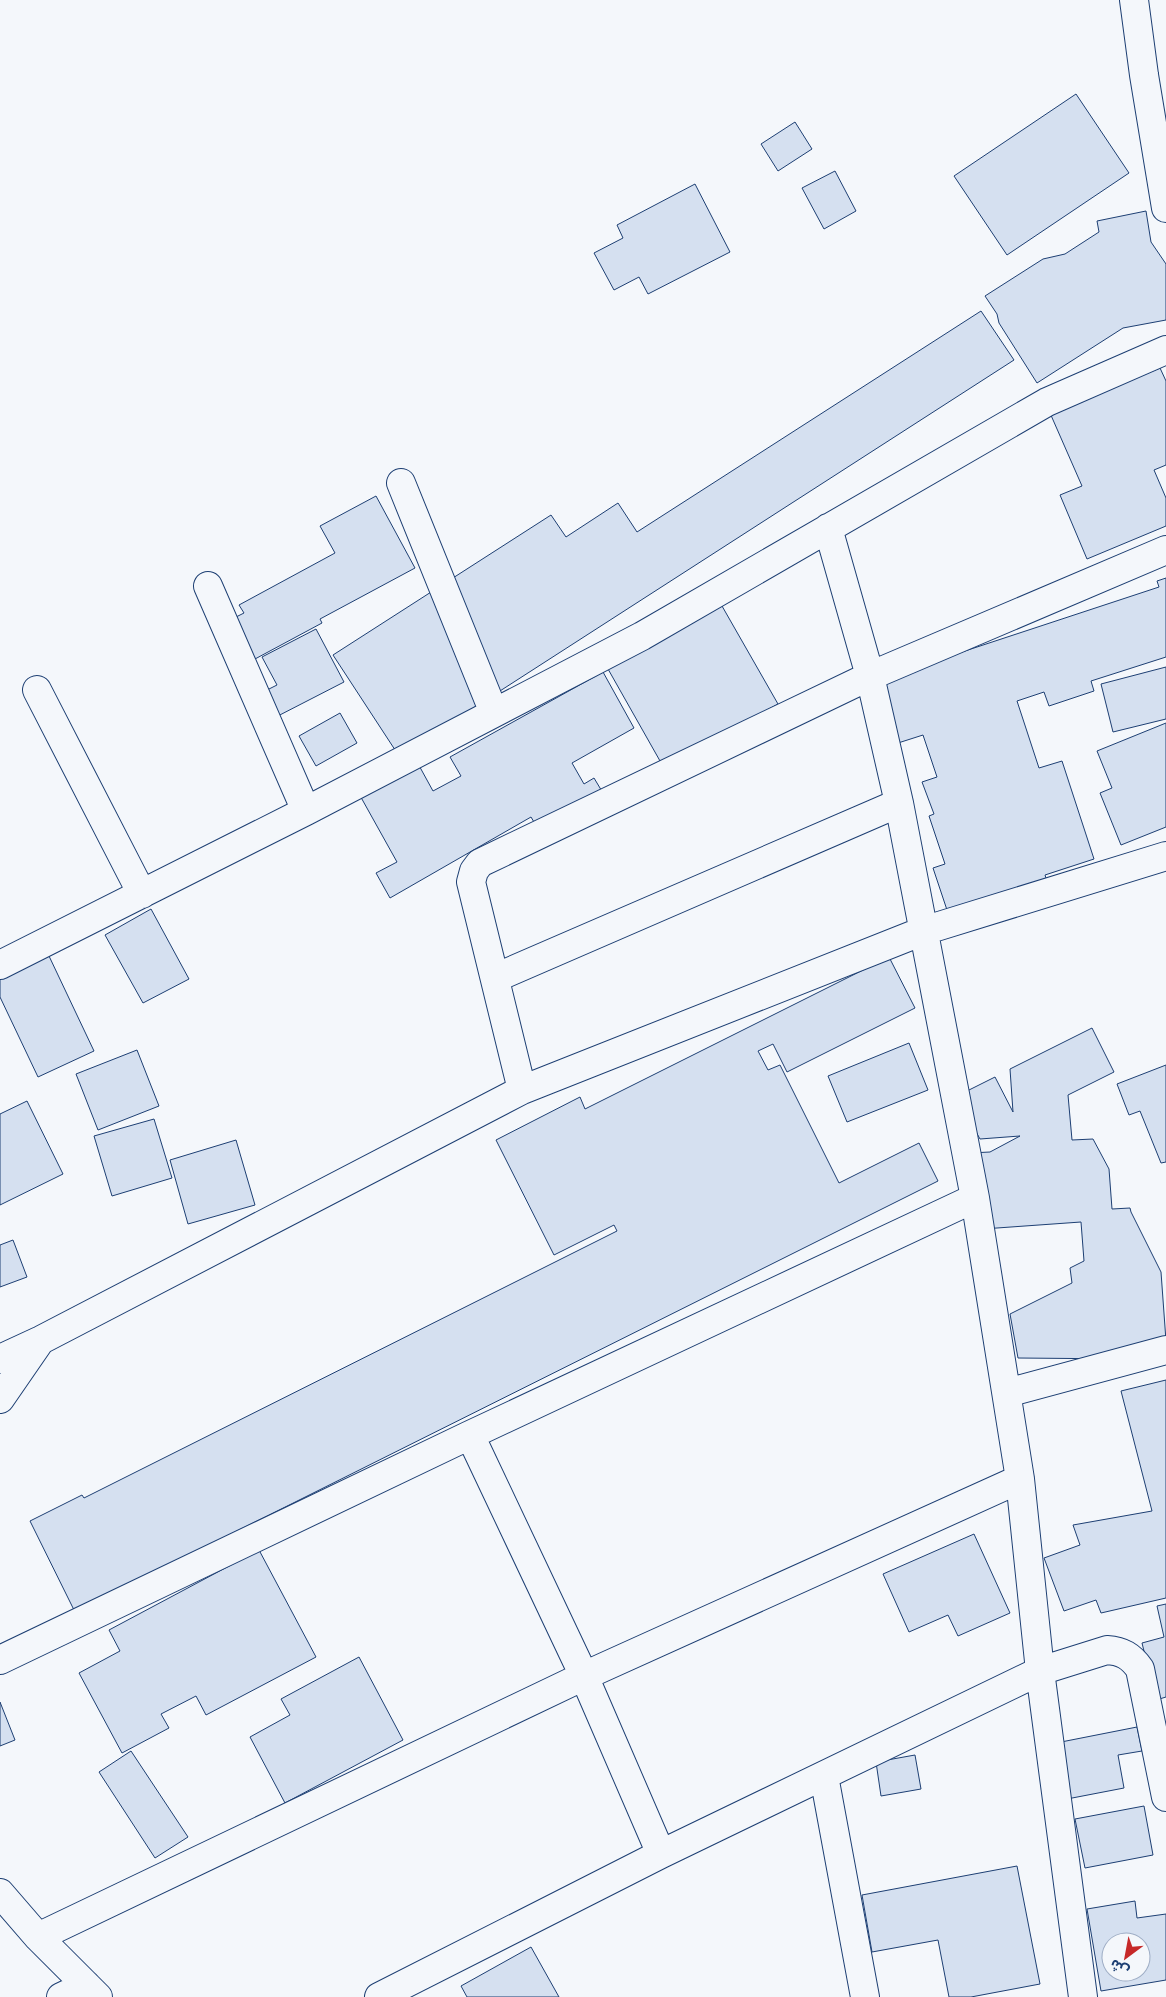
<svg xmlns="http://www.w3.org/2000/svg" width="1166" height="1997" font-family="Montserrat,'Noto Sans Arabic',sans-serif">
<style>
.building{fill:#d5e0f0;stroke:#1d3f73;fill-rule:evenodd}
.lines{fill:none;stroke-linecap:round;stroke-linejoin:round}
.street-casing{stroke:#1d3f73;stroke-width:30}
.street{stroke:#f4f7fb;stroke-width:28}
</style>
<rect width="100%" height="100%" fill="#f4f7fb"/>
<path class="building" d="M1076 94 1129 173 1007 255 954 176Z
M795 122 812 149 778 171 761 144Z
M835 171 856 211 824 229 802 188Z
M695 184 730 252 648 294 639 277 614 290 594 253 623 238 617 225Z
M1146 211 1151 242 1166 264V320L1123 328 1037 383 999 323 997 314 985 296 1043 259 1065 254 1099 232 1097 221Z
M981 311 1014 360 399 756 333 655 551 515 566 537 618 503 637 532Z
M1160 368 1166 381V465L1154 470 1166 498V526L1087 559 1060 495 1082 486 1050 413Z
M376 496 415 568 320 619 322 623 255 659 232 619 244 613 239 605 335 553 320 526Z
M1166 578V657L1091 681 1094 691 1049 706 1044 692 1017 701 1039 768 1062 761 1094 859 1045 875 1047 881 948 913 933 868 945 864 929 816 934 814 922 782 937 777 923 735 898 743 877 680 1159 587 1157 581Z
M722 606 778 704 664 768 608 669Z
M316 629 344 682 272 719 259 694 277 685 262 657Z
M1166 667V719L1113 732 1101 684Z
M603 672 634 728 572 763 584 784 594 778 606 798 541 834 531 817 390 898 376 873 397 862 358 792 416 760 433 791 461 776 450 757Z
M340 713 357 743 316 766 299 736Z
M1166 723V827L1121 845 1100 793 1112 788 1097 751Z
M151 909 189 979 143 1003 105 935Z
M49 956 94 1051 38 1077 0 997V979Z
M889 957 915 1008 787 1072 773 1044 758 1051 768 1070 780 1065 839 1183 919 1143 938 1181 75 1612 30 1521 82 1495 84 1498 617 1231 614 1225 554 1255 496 1140 580 1097 585 1109Z
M1092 1028 1114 1072 1068 1095 1072 1140 1093 1139 1109 1169 1112 1209 1130 1208 1131 1212 1161 1272 1166 1341 1130 1359 1018 1358 1010 1314 1072 1283 1070 1268 1084 1261 1081 1222 983 1229 970 1153 990 1152 1020 1136 980 1139 970 1121 967 1091 995 1077 1013 1112 1010 1069Z
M909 1043 928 1090 847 1122 828 1076Z
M137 1050 159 1106 98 1130 76 1074Z
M1166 1065V1162L1161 1163 1140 1111 1129 1115 1117 1084Z
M27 1101 63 1174 0 1205V1114Z
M154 1119 172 1178 112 1196 94 1136Z
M236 1140 255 1205 188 1224 170 1160Z
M13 1240 27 1277 0 1287V1245Z
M1166 1380V1598L1101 1613 1096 1600 1064 1611 1044 1558 1080 1545 1073 1525 1152 1511 1121 1391Z
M974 1534 1010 1613 958 1636 948 1615 909 1632 883 1574Z
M259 1550 316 1657 206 1715 196 1696 161 1714 169 1728 122 1753 79 1673 120 1651 109 1630Z
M1166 1604V1697L1156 1700 1142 1643 1164 1637 1157 1606Z
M359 1657 403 1740 285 1803 250 1737 290 1715 281 1699Z
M0 1702 15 1740 0 1746Z
M1137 1727 1142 1751 1118 1755 1124 1788 1067 1799 1056 1743Z
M131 1751 188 1837 155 1858 99 1772Z
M915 1755 921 1789 881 1796 876 1762Z
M1144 1806 1153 1855 1085 1868 1075 1819Z
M1017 1866 1040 1984 971 1997H949L938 1940 872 1952 862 1895Z
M1135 1901 1137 1918 1166 1914V1980L1101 1991 1087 1909ZM1111 1942H1141V1972H1111Z
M531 1947 559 1997H467L461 1986Z"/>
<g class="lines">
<defs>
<path id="street" d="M1134 0 1144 75 1166 208
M401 483 494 713
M828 528 870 676 899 803 975 1198 1020 1479 1040 1671 1083 1997
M208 586 306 811
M37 690 142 894
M0 965 306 811 642 636 1047 402 1166 350
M495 978 899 803
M522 1090 471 882 474 871 480 863 870 676 1166 550
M0 1359 41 1340 522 1090 923 931 1166 856
M1007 1393 1166 1350
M0 1399 40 1341
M470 1435 584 1676 661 1854
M0 1660 470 1435 975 1198
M824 1776 865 1997
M0 1893 38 1937 98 1997
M38 1937 584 1676 1020 1479
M61 1997 86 1985
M379 1997 661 1854 1040 1671 1107 1650C1122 1651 1131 1656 1140 1669L1166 1797"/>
</defs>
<use href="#street" class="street-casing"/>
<use href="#street" class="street"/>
</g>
<g transform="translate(1126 1957) rotate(212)"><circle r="24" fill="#f4f7fb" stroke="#9eadc5"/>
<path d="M0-4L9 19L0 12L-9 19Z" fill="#c62828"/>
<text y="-8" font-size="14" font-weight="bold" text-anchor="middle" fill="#1d3f73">ش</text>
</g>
</svg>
